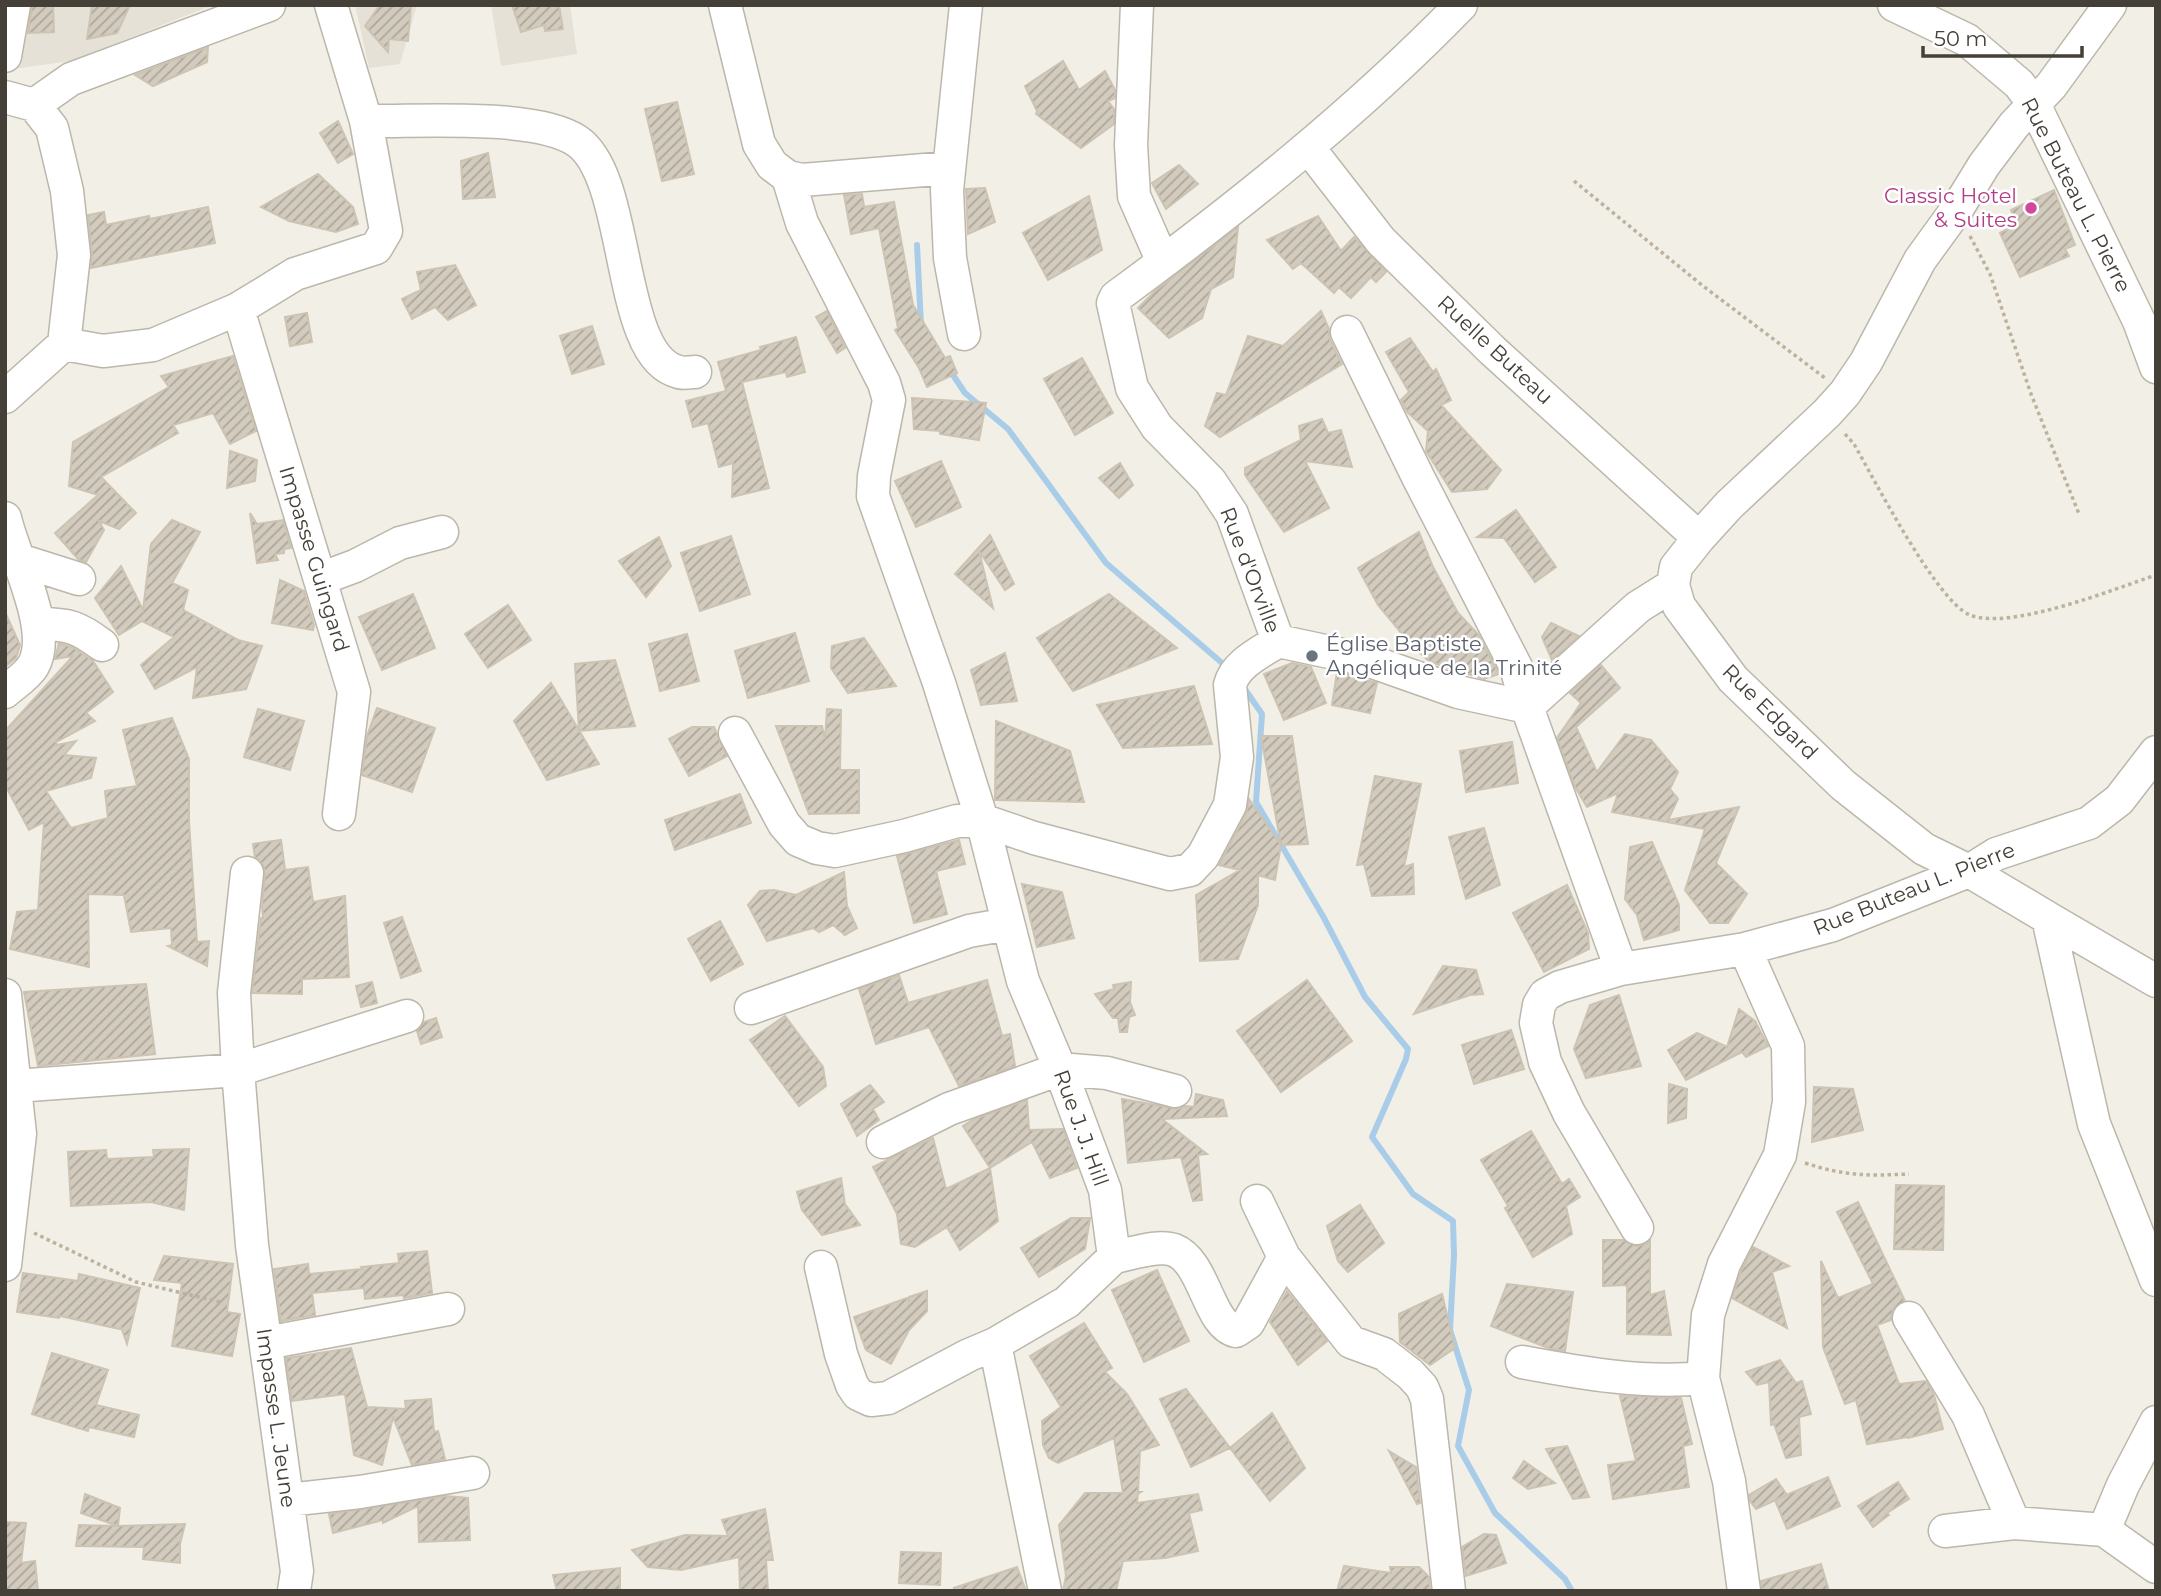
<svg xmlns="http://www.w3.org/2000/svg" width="2161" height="1596" font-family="Montserrat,sans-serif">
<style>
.residential{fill:#e5e1d6}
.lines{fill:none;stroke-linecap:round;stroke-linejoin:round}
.stream{stroke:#a9cde9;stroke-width:6}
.building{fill:url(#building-hatch);stroke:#cdc3b2;stroke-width:2}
.minor-casing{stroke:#bcb7ab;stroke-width:35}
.path{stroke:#bdb29d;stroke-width:3.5;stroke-dasharray:3.5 3.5;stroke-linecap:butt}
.minor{stroke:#fff;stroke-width:32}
.hotel-dot{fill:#d1479c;stroke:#fff;stroke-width:2.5}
.worship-dot{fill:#6b7280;stroke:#fff;stroke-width:2.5}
.labels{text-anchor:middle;stroke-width:5;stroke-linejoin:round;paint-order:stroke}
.street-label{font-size:21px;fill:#443f37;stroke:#fff}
.hotel-label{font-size:21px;fill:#b23c85;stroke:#fff;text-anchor:end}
.worship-label{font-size:21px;fill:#5b616d;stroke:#fff;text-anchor:start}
</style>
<defs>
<pattern id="building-hatch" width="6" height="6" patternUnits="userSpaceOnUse" patternTransform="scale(1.75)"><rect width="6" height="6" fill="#d2cbbe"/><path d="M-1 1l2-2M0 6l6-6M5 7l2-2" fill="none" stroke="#aca69b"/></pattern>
</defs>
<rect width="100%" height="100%" fill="#f2efe7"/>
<path class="residential" d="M5 5H213L71 61 5 70Z
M355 5H417L400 64 369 68Z
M491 5H570L577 54 501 66Z"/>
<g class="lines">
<path class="stream" d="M917 245 921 325
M949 369 965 393 1008 429 1106 563 1229 669
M1242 685 1262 714 1256 802 1324 918 1365 997 1408 1049 1406 1059 1372 1137 1413 1194 1453 1221 1454 1255 1450 1330 1469 1390 1458 1446 1495 1513 1565 1579 1572 1591"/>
</g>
<path class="building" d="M32 5H53L54 32 28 33Z
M92 5H130L117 33 87 39Z
M380 5H411L408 41 389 39 388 52 365 26Z
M512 5H559L563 29 545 31 544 25 521 32Z
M208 47 207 62 153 86 135 75Z
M1063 61 1079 90 1105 71 1115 90V98L1108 101 1114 109V124L1081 148 1036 114 1037 111 1025 86Z
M677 102 694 174 662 181 645 109Z
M338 121 353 154 338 163 320 133Z
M488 153 495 197 463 199 461 161Z
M1179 165 1198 184 1166 209 1152 183Z
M318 174 353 207 358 224 336 232 289 221 261 207Z
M985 188 995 222 968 234 966 189Z
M2054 190 2075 245 2065 249 2069 256 2020 277 2000 233 2017 224 2011 210Z
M862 194 864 207 894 202 913 305 945 358 950 356 957 373 927 387 919 368 895 330 898 328 879 228 851 234 844 195Z
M1089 196 1102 250 1048 280 1023 233Z
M208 207 215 243 91 268 92 253 88 215 104 212 106 225 149 216 150 219Z
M1318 216 1341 251 1354 237 1386 272 1376 282 1371 277 1351 298 1339 287 1334 293 1301 263 1293 269 1267 240Z
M1238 227 1233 277 1211 289 1202 318 1169 338 1138 308 1156 290Z
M455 265 476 305 448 320 435 307 412 319 402 299 421 290 417 272Z
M827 311 845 348 837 353 816 317Z
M1321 311 1329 329 1330 340 1342 364 1220 437 1205 426 1217 393 1226 395 1248 336 1283 346Z
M307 313 312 342 290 346 285 317Z
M592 326 604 364 572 374 560 336Z
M796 337 805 372 787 377 786 372 742 382 769 488 732 497 733 463 719 467 708 423 693 427 686 401 726 391 718 362 761 350 760 347Z
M1410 338 1433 372 1436 369 1451 400 1441 405 1501 470 1487 489 1452 492 1426 451 1428 431 1407 412 1401 400 1409 392 1386 352Z
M233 356 256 431 230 444 213 413 173 425 178 433 101 477 136 513 119 529 99 521 104 530 86 562 79 560 55 533 98 495 69 486 73 442 169 387 161 376Z
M1082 358 1113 413 1075 435 1044 379Z
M912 398 986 403 979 440 940 434V431L914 429Z
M1322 419 1328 433 1341 430 1352 467 1305 461 1329 508 1284 532 1245 475V468L1301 440 1299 426Z
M230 451 257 460 255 481 227 488Z
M941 461 961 507 916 527 895 481Z
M1120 463 1133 485 1119 498 1099 478Z
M1516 510 1556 567 1535 582 1504 538 1477 537Z
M250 513 257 524 283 520 291 548 284 549V553L275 554 278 560 257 563Z
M172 520 200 532 172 583 188 590 183 610 238 640 262 646 246 689 193 698 197 667 155 689 141 665 174 637 142 621 119 635 95 598 121 566 143 610 151 544Z
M1419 532 1433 567 1458 613 1478 634 1499 674 1484 679 1430 662 1412 646 1378 605 1358 568Z
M990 535 1014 584 1005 590 979 551 993 608 955 574Z
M731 536 750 594 700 611 681 553Z
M659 537 671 566 646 597 619 561Z
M280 580 304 591 314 625 313 630 272 623Z
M413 594 435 648 382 670 359 617Z
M1109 594 1177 648 1073 691 1037 638Z
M508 605 531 640 488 668 465 634Z
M5 612 20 645 16 658 5 667Z
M1551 623 1579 636 1552 660 1542 637Z
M795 633 809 681 748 698 735 651Z
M687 634 699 681 660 691 649 644Z
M864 638 896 686 848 693 831 668 832 646Z
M59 643 72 647 93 661 113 692 86 713 95 721 56 742 57 745 76 741 64 755 96 758 91 778 46 791 71 828 108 818 105 791 137 786 123 730 172 718 189 759V822L197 942 209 941 207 966 168 946 172 945 171 928 131 932 124 895 88 894 89 967 10 949 17 912 38 910 44 822 29 830 5 785V731L73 656 55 659Z
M1005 653 1017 701 981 705 971 670Z
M615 660 635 726 579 731 575 664Z
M1292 663 1311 667 1326 703 1284 720 1264 674Z
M1601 665 1620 688 1576 727 1597 772 1625 734 1651 740 1678 772 1670 789 1678 799 1668 820 1739 807 1716 863 1747 894 1728 923H1710L1685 890 1705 829 1612 812 1618 793 1587 807 1575 787 1557 738 1581 703 1570 693Z
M1337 672 1377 683 1370 713 1332 705Z
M551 683 599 764 547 780 514 721Z
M1194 686 1212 744 1123 748 1097 705Z
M377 708 435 728 412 792 362 775 367 736Z
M258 709 304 721 290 770 244 757Z
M827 709 841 710 840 770H859V813L809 814 776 726H822L825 739Z
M996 721 1070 751 1084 802 995 800Z
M692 727H714L727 756 689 776 669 739Z
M1261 736H1292L1308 844 1281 845Z
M1512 742 1518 783 1466 792 1460 751Z
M1375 776 1421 784 1404 867 1413 864 1414 894 1372 896 1364 864 1357 865Z
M740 794 751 823 675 850 665 820Z
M1249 799 1281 845 1275 880 1258 875V905L1238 959 1200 961 1196 895 1240 870 1219 865 1246 814Z
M1484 828 1500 885 1466 899 1449 837Z
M281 840 285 870 308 867 313 902 345 896 349 977 302 979V994L252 993 261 918H263L262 906 265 875 263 865 255 857 253 844Z
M959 840 965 864 936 871 947 914 914 923 897 856Z
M1652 842 1679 905V930L1644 940 1637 915 1625 899 1630 847Z
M844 872 847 906 857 928 845 935 833 925 819 932 813 928 767 941 748 905 760 891 774 890 796 895Z
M1022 884 1062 892 1074 938 1037 947Z
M1567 885 1588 933 1589 949 1544 972 1513 913Z
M402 917 421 971 401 978 384 923Z
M720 921 743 964 711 981 688 939Z
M1443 966 1476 970 1483 994 1470 995 1414 1014Z
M899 975 908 1003 987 980 1002 1036 1010 1034 1015 1066 959 1086 929 1027 876 1044 859 989Z
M1307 980 1352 1041 1281 1092 1237 1031Z
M372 982 377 1003 361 1007 356 986Z
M1131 982 1130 1002 1135 1015 1129 1017 1127 1032H1120L1118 1018H1113L1095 994 1114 989 1113 985Z
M146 984 155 1054 38 1066 24 992Z
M1619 995 1641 1066 1586 1078 1574 1049 1590 1005Z
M1739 1009 1755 1021 1768 1046 1746 1057 1742 1052 1686 1080 1668 1050 1697 1033 1727 1047Z
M785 1016 823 1067 826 1086 799 1106 750 1040Z
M436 1018 442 1037 421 1044 417 1031 424 1022Z
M1511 1030 1524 1069 1474 1084 1462 1045Z
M1669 1084 1687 1089 1686 1118 1668 1123Z
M870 1085 884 1102 873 1109 879 1120 857 1136 841 1104Z
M1814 1087 1853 1089 1863 1130 1812 1142Z
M1196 1094 1223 1100 1227 1116 1162 1119 1207 1154 1198 1155 1202 1200 1193 1201 1181 1157 1128 1163 1122 1099 1179 1109 1185 1106 1194 1107Z
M1027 1100 1029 1130 1063 1129 1077 1168 1050 1178 1032 1142 990 1168 963 1126 974 1119Z
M1531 1131 1562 1184 1569 1179 1580 1197 1566 1206 1572 1234 1533 1257 1505 1208 1508 1206 1481 1160Z
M933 1138 946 1189 990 1168 998 1221 960 1250 947 1227 915 1247 901 1244 897 1214 873 1167Z
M189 1149 184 1210 151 1202 71 1206 68 1152 106 1150 107 1159 154 1157 153 1150Z
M841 1178 845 1204 860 1225 822 1235 802 1210 797 1192Z
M1896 1185 1944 1186 1943 1250 1894 1249Z
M1858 1202 1905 1301 1893 1309 1891 1320 1877 1325 1899 1384 1926 1381 1934 1395 1943 1429 1908 1438V1437L1867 1444 1856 1400 1845 1404 1823 1347 1821 1261 1838 1298 1873 1284 1837 1212Z
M1360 1205 1384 1243 1348 1272 1338 1261 1327 1226Z
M1071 1218H1090L1085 1249 1039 1277 1021 1248Z
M1603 1240H1624L1637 1246 1646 1244 1650 1240V1295L1664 1291 1671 1335 1627 1334V1285L1603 1286Z
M1753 1247 1789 1266 1772 1272 1787 1328 1732 1298 1741 1271Z
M427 1251 432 1293 404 1298 403 1295 365 1299 364 1288 312 1293 315 1315 281 1321 274 1269 308 1264 309 1274 362 1269 361 1267 399 1263 398 1254Z
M164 1256 233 1264 227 1312 240 1314 232 1356 172 1346 182 1283 154 1280Z
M1157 1270 1189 1341 1144 1362 1112 1290Z
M23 1273 78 1281 79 1274 140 1288 127 1344 121 1327 120 1329 60 1316 59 1318 17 1312Z
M1507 1284 1573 1292 1565 1351 1551 1349 1491 1326Z
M927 1291V1311L909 1330 891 1364 866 1350 854 1317 907 1298 909 1301V1297Z
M1287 1291 1327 1341 1298 1365 1270 1322Z
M1442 1294 1455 1348 1430 1365 1400 1342 1399 1314Z
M1084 1323 1112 1368 1105 1372 1127 1394 1159 1445 1140 1451 1138 1492H1141L1138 1494 1137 1503 1198 1494 1202 1510 1189 1513 1198 1551 1165 1558 1123 1561 1116 1591H1063L1066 1576 1059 1525 1085 1493H1123L1114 1438 1058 1463 1049 1458 1043 1445 1042 1421 1061 1407 1030 1356Z
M351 1348 367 1407 406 1409 405 1401 431 1399 434 1432 438 1431 445 1459 412 1465 393 1417 382 1465 354 1455 345 1394 292 1401 286 1358Z
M52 1353 108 1370 96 1405 139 1415 134 1437 89 1427 88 1431 32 1414Z
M1780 1360 1796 1383 1802 1381 1811 1414 1799 1417 1801 1455 1786 1458 1774 1424 1771 1425 1769 1382 1757 1385 1746 1372Z
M1186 1389 1230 1448 1191 1467 1160 1399Z
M1620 1396 1681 1398 1692 1444 1683 1446 1689 1487 1613 1499 1608 1465 1636 1461Z
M1272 1413 1305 1468 1270 1501 1230 1448Z
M1567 1446 1575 1464 1589 1497 1573 1499 1546 1449Z
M1389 1451 1416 1467 1420 1503 1417 1504Z
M1524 1461 1555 1483 1528 1489 1513 1478Z
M1828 1477 1840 1506 1787 1529 1775 1500Z
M1776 1479 1787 1495 1756 1509 1750 1501 1749 1495Z
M1898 1482 1909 1499 1887 1513 1889 1515 1873 1527 1858 1506Z
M85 1494 120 1508 118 1526 185 1524 180 1544V1563L143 1559 144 1547 76 1546 79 1525 118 1526 81 1513Z
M445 1496 468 1498 470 1540 419 1542 418 1506 383 1523V1520L333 1533 329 1514Z
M765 1509 773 1560H766L768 1591H740L739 1557 681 1570 648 1567 632 1550 685 1535 728 1536 722 1520Z
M5 1522 26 1523 21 1563 35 1561 38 1591H5Z
M1484 1534 1496 1535 1506 1563 1466 1576 1462 1547Z
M901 1552 941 1553 940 1585 899 1583Z
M1821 1564 1829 1591H1762L1761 1581Z
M1344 1566 1391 1573 1390 1567H1419L1429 1577 1430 1591H1337Z
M1017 1567 1026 1591H955L954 1588Z
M620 1568V1591H557L553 1575Z"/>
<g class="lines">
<defs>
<path id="minor" d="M725 5 759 144 772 165 788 177 802 180 949 168
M1137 5 1131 145 1134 196 1163 262
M1894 5 1967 40 2019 84 2034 104 2139 321 2156 367
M2110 5 2051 86 2014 125 1984 165 1957 209 1920 260 1866 362 1845 393 1827 413 1729 505 1699 538 1676 567 1673 585 1679 606 1733 679 1843 785 1924 849 1969 871 2048 918 2094 1124 2156 1280
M5 56 14 5
M5 97 34 105 52 128 67 191 74 255 64 344 5 397
M34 105 71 79 269 5
M366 121C418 122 536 113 577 141 632 178 615 358 679 372 683 374 690 372 695 372
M1308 147 1381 241 1493 351 1699 538
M788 177 802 223 884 383 889 400 874 476 873 496 939 683 982 820 1023 981 1060 1069 1105 1190 1114 1257 1067 1302 995 1344 1045 1591
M238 309 354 692 339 814
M1347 332 1418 477 1516 667 1527 707 1621 969
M964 334 950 258 947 190 966 5
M64 344 103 351 153 345 238 309 295 274 376 248 386 231 366 121 331 5
M5 518C13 555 54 631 33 666 27 676 14 684 5 692
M19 560 79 579
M320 579 355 566 400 543 442 532
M39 624C69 624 78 627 102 645
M1278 641 1367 660 1458 692 1527 707 1638 607 1673 585
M735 733 784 824 798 840 817 848 835 851 904 836 957 821 982 820 1034 838 1170 874 1190 870 1203 856 1230 805 1237 757 1230 685C1235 664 1261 652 1278 641L1232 514 1210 481 1157 427 1132 388 1113 303 1116 297C1237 208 1356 113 1461 5
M247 873 234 993 238 1070 252 1245 297 1571 294 1591
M2048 918 2156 981
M5 995 20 1134 5 1265
M751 1008 969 931 1008 924
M15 1086 238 1070 407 1016
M883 1142 949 1109 1060 1069 1107 1073 1175 1091
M1257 1201 1284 1257
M1637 1228 1569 1113 1545 1062 1536 1023 1539 1005 1545 995 1560 987 1621 969 1745 949 1833 925 1969 871 1996 854 2089 823 2119 800 2156 752
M1114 1257C1131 1254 1158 1244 1174 1250 1205 1262 1208 1325 1236 1331L1248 1323 1284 1257 1351 1342 1384 1354 1410 1374 1422 1387 1427 1399 1449 1591
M821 1267 841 1354 852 1385 858 1394 871 1400 888 1398 969 1355 995 1344
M1909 1318 1968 1415 2014 1523
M266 1343 448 1309
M1522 1362C1581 1373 1643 1384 1703 1378
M288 1500 360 1492 473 1473
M2104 1530 2123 1485 2156 1422
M2104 1530 2156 1567
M1945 1531 2014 1523 2104 1530
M1744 1591 1729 1481 1703 1378 1708 1315 1724 1264 1780 1155 1789 1102 1788 1046 1745 949"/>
</defs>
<use href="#minor" class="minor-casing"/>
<path class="path" d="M1574 181 1703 286 1825 378
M1970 236 1990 274 2031 394 2079 514
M1845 434 1854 444C1874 479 1937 602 1970 615 2010 631 2114 589 2156 575
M1805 1163C1845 1176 1867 1176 1909 1174
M34 1233 136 1282 220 1302"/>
<use href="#minor" class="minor"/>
</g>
<circle class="hotel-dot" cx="2031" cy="208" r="7"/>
<circle class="worship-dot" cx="1312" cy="656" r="7"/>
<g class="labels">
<g class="street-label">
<text transform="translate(2076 195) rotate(63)" y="7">Rue Buteau L. Pierre</text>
<text transform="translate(1495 350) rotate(43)" y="7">Ruelle Buteau</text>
<text transform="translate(314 559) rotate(73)" y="7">Impasse Guingard</text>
<text transform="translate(1250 570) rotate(69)" y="7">Rue d'Orville</text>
<text transform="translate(1770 712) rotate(45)" y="7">Rue Edgard</text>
<text transform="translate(1914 889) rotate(-22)" y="7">Rue Buteau L. Pierre</text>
<text transform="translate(1081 1128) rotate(70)" y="7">Rue J. J. Hill</text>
<text transform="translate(276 1418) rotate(82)" y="7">Impasse L. Jeune</text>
</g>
<g class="hotel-label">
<text x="2017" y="203">Classic Hotel<tspan x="2017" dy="24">&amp; Suites</tspan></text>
</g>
<g class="worship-label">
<text x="1326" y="651">Église Baptiste<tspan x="1326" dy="24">Angélique de la Trinité</tspan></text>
</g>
</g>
<rect width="2161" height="1596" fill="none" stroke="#443f37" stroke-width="14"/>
<path d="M1923 46v10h159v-10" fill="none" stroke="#443f37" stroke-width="3.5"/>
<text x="1934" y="46" font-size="21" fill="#443f37" stroke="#ffffff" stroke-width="5" paint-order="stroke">50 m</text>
</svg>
